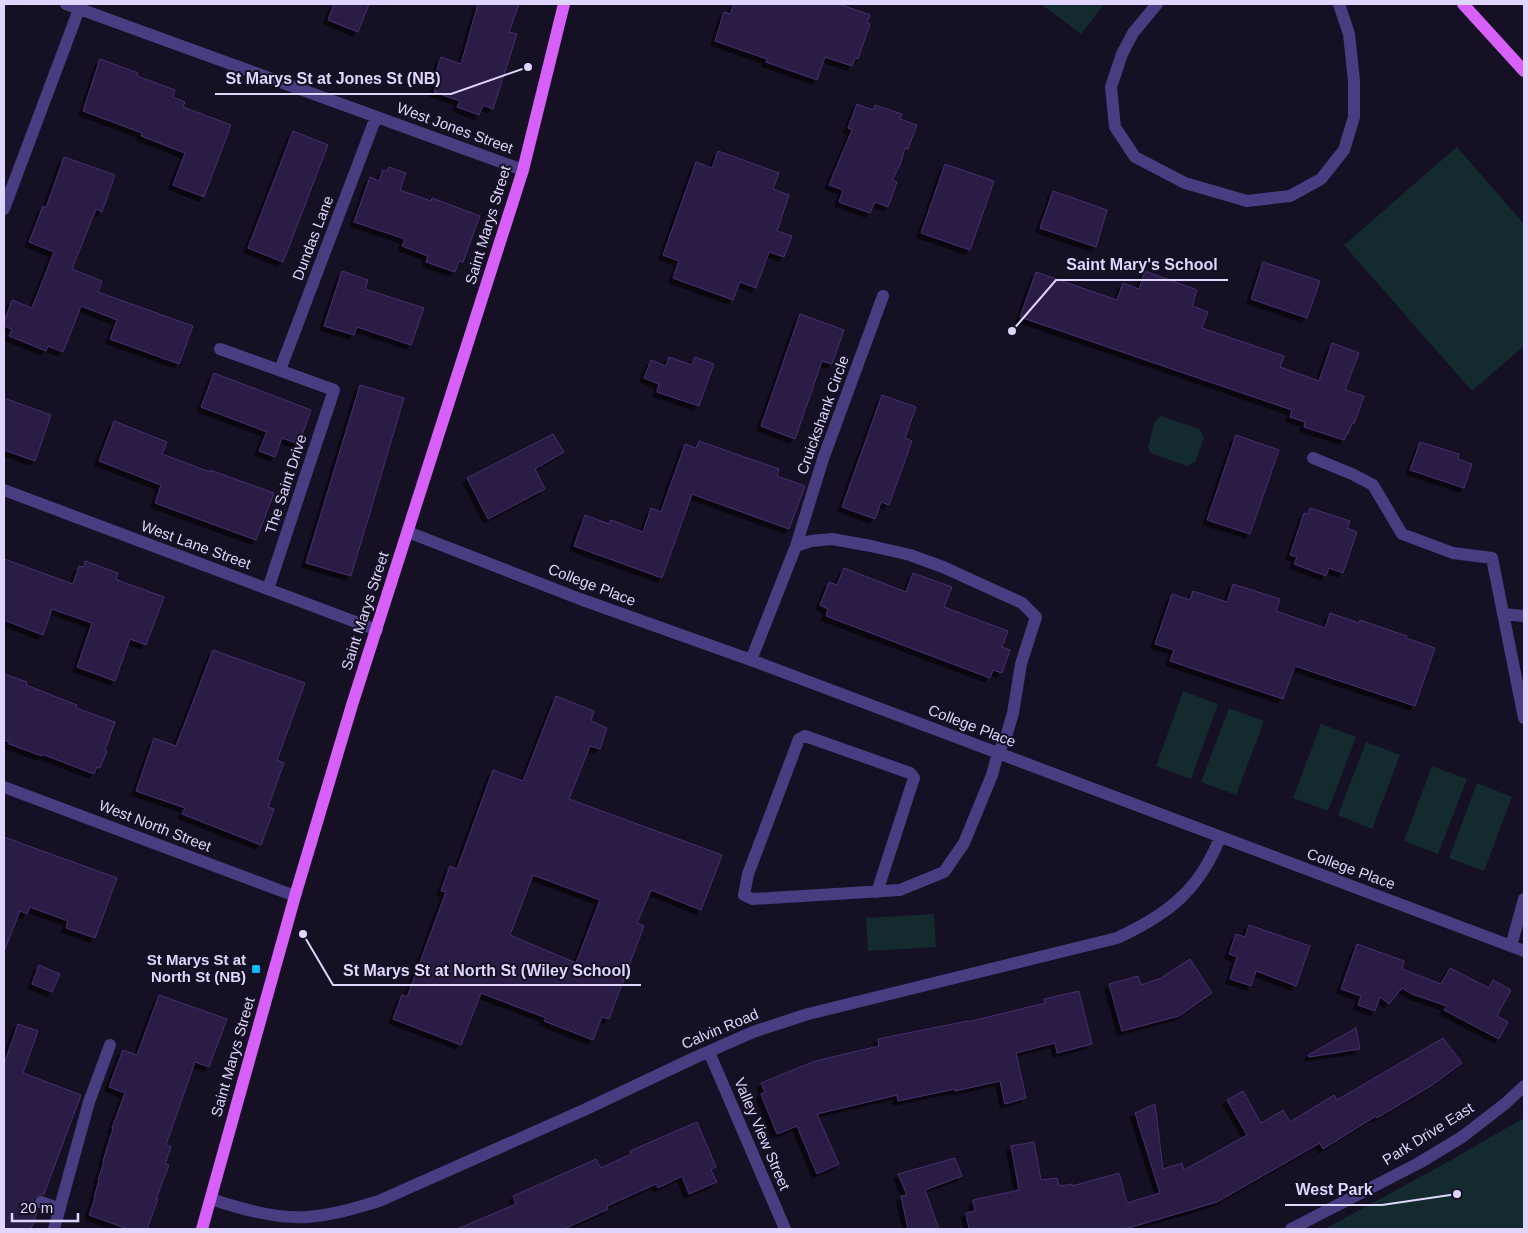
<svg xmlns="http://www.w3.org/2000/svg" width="1528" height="1233" font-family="Helvetica,sans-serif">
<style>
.green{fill:#132b2e}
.building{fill:#2a1c44;stroke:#462f6f;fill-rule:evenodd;filter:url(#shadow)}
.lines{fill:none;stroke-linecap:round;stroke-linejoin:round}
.minor{stroke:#493d81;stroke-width:12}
.major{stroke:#d660f8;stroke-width:12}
.poi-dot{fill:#0abaf4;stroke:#161024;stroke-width:2}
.labels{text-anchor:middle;stroke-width:4;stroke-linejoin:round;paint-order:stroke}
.street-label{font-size:15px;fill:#dfd5fd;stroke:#161024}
.poi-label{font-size:15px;font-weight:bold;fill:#dfd5fd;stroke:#161024;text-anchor:end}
.leader{fill:none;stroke:#dfd5fd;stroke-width:2}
.callout-dot{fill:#dfd5fd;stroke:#161024;stroke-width:2}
.callout-label{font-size:16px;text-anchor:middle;font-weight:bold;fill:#dfd5fd;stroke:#161024;stroke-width:4;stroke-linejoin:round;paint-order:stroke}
</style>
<defs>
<filter id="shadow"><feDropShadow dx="-4.5" dy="4.5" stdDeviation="0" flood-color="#0009"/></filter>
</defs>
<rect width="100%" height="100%" fill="#161024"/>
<path class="green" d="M1041 4H1104L1081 34Z
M1457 147 1524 224V346L1472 391 1344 245Z
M1161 416 1199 429 1204 438 1195 462 1187 466 1151 453 1148 447 1155 421Z
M1183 691 1218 704 1191 779 1156 766Z
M1229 708 1264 721 1236 795 1201 782Z
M1321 724 1356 737 1328 811 1293 798Z
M1366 742 1400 755 1372 829 1338 815Z
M1432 766 1467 779 1438 854 1404 841Z
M1477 783 1512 797 1484 871 1449 858Z
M934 914 936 947 868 951 866 918Z
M1524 1118V1229H1325L1453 1159Z"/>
<path class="building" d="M334 4H369L358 32 328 20Z
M478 4H519L509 32 517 34 493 109 483 105 479 115 457 107 460 101 434 92 438 79 434 78 441 57 461 64Z
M734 4H839L870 15 867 23 870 24 858 59 855 58 852 66 825 57 817 80 766 62 767 59 715 41 724 12 730 14Z
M100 59 138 73 137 76 175 90 173 97 185 102 183 107 231 125 204 197 173 185 185 153 141 136 142 133 83 111Z
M857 104 873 110 875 105 902 114 900 119 917 125 908 149 905 148 900 165 892 180 897 182 888 207 875 202 870 213 839 202 843 190 829 185 852 130 848 128Z
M293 131 328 145 283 262 248 248Z
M718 151 779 173 773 189 789 195 777 231 792 236 784 257 769 252 756 288 740 282 733 300 673 278 679 261 663 255 696 162 712 168Z
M64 157 115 175 102 212 96 209 72 269 102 281 98 292 193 326 179 364 110 339 117 320 81 306 63 352 48 346 46 351 9 336 12 329 4 326V322L12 300 32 308 54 252 29 242 43 206 46 208Z
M945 164 994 181 970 250 921 233Z
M389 167 406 173 400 190 431 201 432 198 480 216 463 262 459 261 455 272 426 262 428 256 402 246 405 239 354 222 370 177 379 181 383 170 387 171Z
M1053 191 1107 210 1096 247 1040 228Z
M1263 262 1320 281 1307 318 1251 299Z
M342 271 368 280 365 289 424 308 411 345 357 327 354 335 324 326Z
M1145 271 1197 290 1192 306 1208 312 1202 328 1284 356 1280 367 1319 381 1332 343 1359 353 1345 390 1364 396 1354 424 1352 423 1348 434 1347 433 1344 440 1304 427 1305 422 1290 417 1292 410 1020 317 1036 272 1117 300 1123 283 1139 289Z
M800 314 844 330 832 364 822 361 795 439 761 426Z
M669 357 692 365 695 357 714 364 699 406 657 392 659 384 644 378 651 360 666 366Z
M214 373 311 410 299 444 282 438 275 457 259 451 267 432 201 407Z
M360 385 404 398 351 576 306 563Z
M882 395 916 407 905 438 912 441 889 505 881 502 875 519 842 507Z
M4 398 51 415 35 461 4 450Z
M114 421 167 442 162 454 210 472V470L274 493 256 540 155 503 161 485 99 461Z
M553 434 564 452 535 469 545 489 488 519 467 478Z
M1236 435 1279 450 1250 534 1207 520Z
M699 441 779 469 777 476 805 486 789 529 692 494 662 578 574 546 585 515 609 524 611 520 643 532 651 508 661 512 685 444 696 448Z
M1420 442 1459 454 1458 459 1472 464 1464 488 1410 470Z
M1310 508 1350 521 1347 528 1357 532 1343 573 1329 568 1326 576 1294 564 1297 557 1290 555 1304 513 1308 514Z
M4 559 73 584 79 566 84 567 85 561 118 573 116 579 120 581 164 597 146 645 130 639 115 681 77 667 92 623 52 609 43 635 4 620Z
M844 568 906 592 913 573 952 587 944 607 1008 631 1002 647 1010 650 1002 673 993 670 990 678 826 616 828 609 820 605 829 582 837 585Z
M1233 584 1280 599 1276 611 1325 628 1330 613 1359 623 1360 620 1407 636 1406 638 1435 648 1415 706 1295 666 1283 699 1170 661 1174 650 1155 644 1172 594 1190 600 1193 591 1227 602Z
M213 650 305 683 277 760 284 763 268 807 274 809 261 845 182 814 185 808 136 791 154 738 176 746Z
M4 674 27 682 26 685 77 705 76 708 115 722 105 750 107 751 100 768 97 767 94 774 42 754V756L9 744 10 742 4 740Z
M556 696 594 711 591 721 607 728 600 749 590 746 569 799 722 855 701 910 651 890 637 923 644 926 609 1019 602 1017 593 1040 544 1021 546 1018 481 993 461 1045 393 1019 402 995 407 997 446 892 441 891 450 866 457 869 493 770 523 781ZM533 875 600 900 576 963 510 935Z
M4 837 117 878 95 938 66 928 68 921 30 907 27 914 20 911 5 949 4 948Z
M1249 925 1310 946 1296 986 1256 971 1251 986 1230 979 1237 957 1229 954 1236 934 1245 937Z
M1357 944 1404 961 1402 969 1441 984 1450 968 1489 988 1493 980 1511 990 1497 1016 1508 1022 1499 1039 1444 1010 1447 1006 1412 994 1402 988 1389 1004 1380 997 1375 1011 1358 1005 1361 996 1341 989Z
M1190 959 1212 993 1179 1016 1122 1031 1109 984 1138 976 1141 985 1161 978Z
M39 965 60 974 52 992 32 984Z
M1079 991 1092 1044 1057 1053 1055 1043 1016 1053 1026 1098 1005 1104 1000 1081 955 1091V1089L898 1101 897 1095 817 1114 839 1164 817 1174 797 1126 777 1134 761 1094 765 1092 761 1083 815 1061 879 1046 878 1039 968 1021V1022L1045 1003 1044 999Z
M159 995 227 1019 209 1067 195 1062 166 1145 171 1147 165 1164 169 1165 156 1199H158L147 1229H128L89 1215 95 1198H94L99 1180H98L104 1162 103 1161 113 1129 112 1128 125 1093 109 1087 123 1050 137 1055Z
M18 1024 38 1031 23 1073 81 1095 44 1194 36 1196 33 1200 34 1207 38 1210 31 1229H4V1064Z
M1356 1028 1360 1049 1309 1057 1308 1055Z
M1443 1038 1462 1063 1431 1086 1377 1118 1376 1116 1323 1149 1320 1143 1217 1202 1125 1229H969L966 1213 975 1211 973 1200 1019 1190 1011 1146 1034 1142 1041 1180 1057 1178 1059 1186 1072 1184V1186L1119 1173 1127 1203 1160 1193 1135 1113 1155 1104 1163 1169 1182 1163 1184 1170 1247 1135 1227 1100 1243 1091 1261 1123 1283 1110 1290 1122 1334 1095 1337 1100Z
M697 1122 716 1167 711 1170 717 1182 689 1194 682 1176 658 1188 656 1184 607 1206 608 1209 564 1229H457L516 1204 513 1196 596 1159 601 1168 631 1154 630 1151Z
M955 1158 962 1176 925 1190 939 1229H908L901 1196 907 1195 898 1174Z"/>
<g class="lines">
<path class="minor" d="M66 4 523 170
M1157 4 1133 33 1122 54 1111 87 1115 127 1135 157 1185 183 1247 201 1290 196 1321 179 1344 150 1354 117V81L1349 34 1339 4
M4 209 81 4
M220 349 334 390 268 589
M280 370 376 117
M1313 458 1352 474 1373 485 1402 534 1453 553 1492 558 1524 718
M4 490 377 630
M408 532 580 599 751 660 998 753 1524 951
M796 546 823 459 883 296
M1503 614 1524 616
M751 660 796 546 811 541 832 539 871 546 910 555 943 567 1022 603 1036 617 1021 664 1013 713 1006 737 998 753 992 775 964 843 944 872 900 890 752 899 744 895 748 874 799 739 805 736 910 773 914 778 877 892
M4 787 295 896
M1511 946 1524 899
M709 1052 785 1229
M211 1199C241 1209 276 1219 308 1217 333 1215 356 1208 379 1201L584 1110 694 1058 753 1032 808 1014 1117 938C1167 915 1200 890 1220 837
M41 1202 60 1209
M54 1229 89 1102 110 1045
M1291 1229 1419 1163 1462 1137 1506 1103 1524 1086"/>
<path class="major" d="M1463 4 1524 71
M202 1229 295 896 352 705 523 170 564 4"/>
</g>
<rect class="poi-dot" x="251" y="964" width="10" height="10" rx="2.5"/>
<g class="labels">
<g class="street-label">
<text transform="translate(455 128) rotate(20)" y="5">West Jones Street</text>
<text transform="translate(488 225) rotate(-73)" y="5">Saint Marys Street</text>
<text transform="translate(313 238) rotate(-69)" y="5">Dundas Lane</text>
<text transform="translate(823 415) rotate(-70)" y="5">Cruickshank Circle</text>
<text transform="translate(286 484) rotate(-72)" y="5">The Saint Drive</text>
<text transform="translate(196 545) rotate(20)" y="5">West Lane Street</text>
<text transform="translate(592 585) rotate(21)" y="5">College Place</text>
<text transform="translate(365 611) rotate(-72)" y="5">Saint Marys Street</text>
<text transform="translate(972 726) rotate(21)" y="5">College Place</text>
<text transform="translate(155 826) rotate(21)" y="5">West North Street</text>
<text transform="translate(1351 869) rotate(20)" y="5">College Place</text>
<text transform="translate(720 1029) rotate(-23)" y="5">Calvin Road</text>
<text transform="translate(233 1057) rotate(-74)" y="5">Saint Marys Street</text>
<text transform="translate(762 1134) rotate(67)" y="5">Valley View Street</text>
<text transform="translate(1428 1134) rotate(-32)" y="5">Park Drive East</text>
</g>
<g class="poi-label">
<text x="246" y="965">St Marys St at<tspan x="246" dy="17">North St (NB)</tspan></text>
</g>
</g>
<path class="leader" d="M528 67L451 94H215M1012 331L1056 280H1228M303 934L333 985H641M1457 1194L1382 1205H1285"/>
<g class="callout-dot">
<circle cx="528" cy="67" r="5"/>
<circle cx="1012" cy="331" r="5"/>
<circle cx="303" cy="934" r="5"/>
<circle cx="1457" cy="1194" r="5"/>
</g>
<g class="callout-label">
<text x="333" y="84">St Marys St at Jones St (NB)</text>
<text x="1142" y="270">Saint Mary's School</text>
<text x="487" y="976">St Marys St at North St (Wiley School)</text>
<text x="1334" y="1195">West Park</text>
</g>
<rect width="1528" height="1233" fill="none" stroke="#dfd5fd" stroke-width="10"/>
<path d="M12 1213v8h66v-8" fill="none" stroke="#dfd5fd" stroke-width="2.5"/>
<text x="20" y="1213" font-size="15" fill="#dfd5fd" stroke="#161024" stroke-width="4" paint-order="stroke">20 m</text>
</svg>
